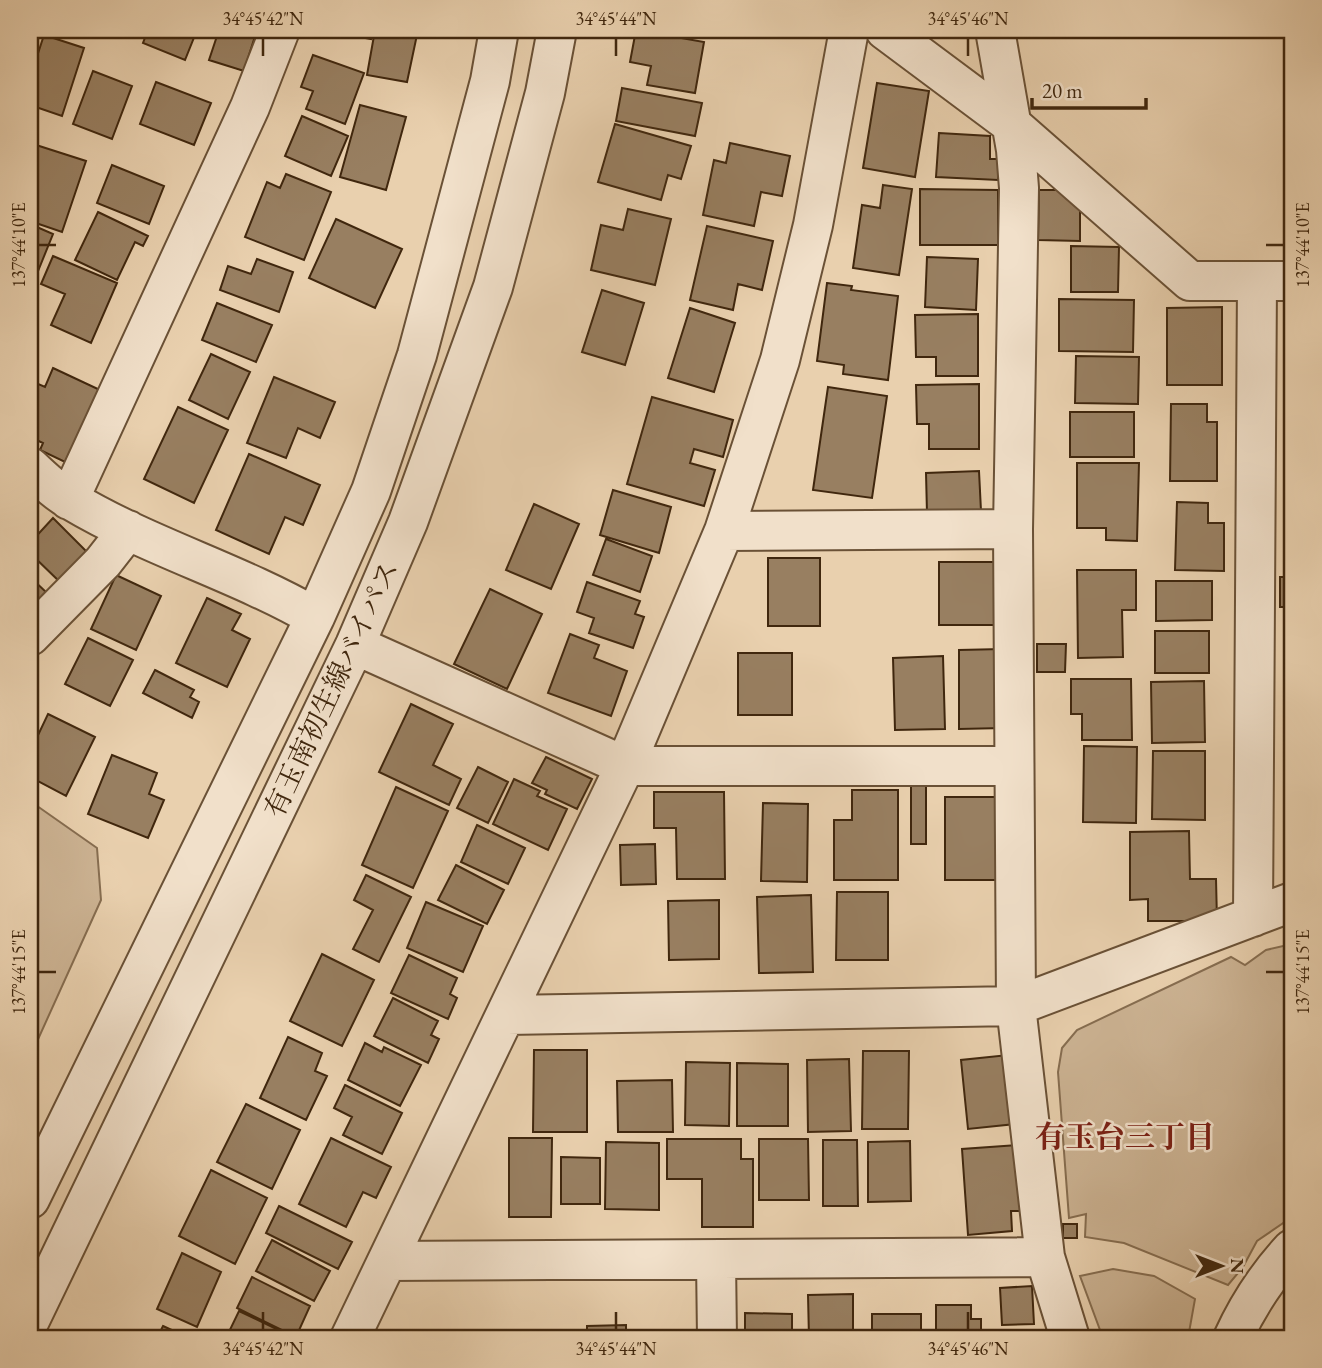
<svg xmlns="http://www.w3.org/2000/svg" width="1322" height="1368" font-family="'EB Garamond','Noto Serif JP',serif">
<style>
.green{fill:#ccb393;stroke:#866d50;stroke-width:2}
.building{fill:#987f61;stroke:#40270e;stroke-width:2}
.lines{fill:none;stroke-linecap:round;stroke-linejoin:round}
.minor-casing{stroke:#6a5136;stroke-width:42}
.minor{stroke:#f1e0ca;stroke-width:38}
.ticks{fill:none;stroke:#40270e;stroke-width:2.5}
.labels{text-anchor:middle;stroke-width:5;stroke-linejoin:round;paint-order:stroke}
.street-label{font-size:28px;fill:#40270e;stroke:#f1e0ca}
.neighbourhood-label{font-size:30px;font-weight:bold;fill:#7a1f14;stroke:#f1e0ca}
.neatline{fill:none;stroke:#40270e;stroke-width:2.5}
.ticks-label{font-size:18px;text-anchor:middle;fill:#40270e}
</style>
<rect width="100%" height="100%" fill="#e9d0ae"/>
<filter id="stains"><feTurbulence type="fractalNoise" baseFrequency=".00286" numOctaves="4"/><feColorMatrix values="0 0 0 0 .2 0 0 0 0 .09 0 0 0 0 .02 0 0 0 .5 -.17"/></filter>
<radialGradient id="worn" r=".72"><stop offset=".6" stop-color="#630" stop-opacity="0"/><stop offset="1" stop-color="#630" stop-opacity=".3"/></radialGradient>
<path class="green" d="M30 801 97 848 101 900 30 1057Z
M1292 944V1217L1257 1241 1243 1267 1228 1285 1124 1243 1085 1237 1086 1214 1069 1218 1058 1072 1062 1048 1077 1030 1231 957 1245 965 1266 950Z
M1113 1269 1154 1276 1195 1299 1188 1338H1103L1080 1276Z"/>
<path class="building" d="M148 30H197L185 60 143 43Z
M219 30H257L244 71 209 60Z
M323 30H373L371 39Z
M375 30H418L407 82 367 75Z
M636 30 704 42 695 93 647 85 651 66 630 62Z
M44 35 84 48 62 116 30 105V78Z
M313 55 364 73 345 124 306 109 313 91 301 87Z
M93 71 132 86 112 139 73 124Z
M156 82 211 103 194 145 140 124Z
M877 83 929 91 915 177 863 168Z
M622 88 702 103 695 136 616 121Z
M360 105 406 117 386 190 340 177Z
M302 116 348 136 331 176 285 156Z
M615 124 691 146 681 179 668 175 661 200 598 182Z
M939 133 990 136V159H999L998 180 936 177Z
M730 143 790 156 782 196 761 192 754 226 703 215 714 160 726 163Z
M33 144 86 161 62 232 30 221V154Z
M112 165 164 186 149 224 97 203Z
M286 174 331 192 304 260 245 237 267 182 280 188Z
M883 185 912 189 899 275 853 268 862 205 880 208Z
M920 189 998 190V245H920Z
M1039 190H1061L1080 208V241L1038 240Z
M628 209 671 219 655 285 591 270 601 225 623 230Z
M98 212 148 236 143 246 135 242 117 280 75 260Z
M336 219 402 249 375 308 309 278Z
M30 224 53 234 30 291Z
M707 226 773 241 762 290 738 284 733 310 690 300Z
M1071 246 1119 247 1118 292H1071Z
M53 256 117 283 91 343 51 325 65 294 41 284Z
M927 257 978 259 976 310 925 307Z
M257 259 293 272 279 312 220 290 228 266 251 274Z
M827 283 852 286 851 290 898 296 888 380 843 374 844 365 817 361Z
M602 290 644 303 625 365 582 352Z
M1059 299 1134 300 1133 352 1059 351Z
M217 303 272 325 256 362 202 340Z
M1222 307V385H1167V308Z
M690 308 735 323 714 392 668 378Z
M978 314V376H936V357H916L915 315Z
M211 354 250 372 228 419 189 400Z
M1076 356 1139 357 1138 404 1075 403Z
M53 368 100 390 65 462 40 450 43 443 30 437V397L36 383 45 387Z
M274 377 335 402 320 438 298 428 286 458 247 443Z
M979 384V449H929V424H917L916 385Z
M828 387 887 396 872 498 813 490Z
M652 397 733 420 723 457 694 449 690 463 715 470 704 506 627 484Z
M1171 404H1207V422H1217V481H1170Z
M178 407 228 430 194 503 144 479Z
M1070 412H1134V457H1070Z
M249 454 320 485 303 525 285 517 269 554 216 530Z
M1077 463H1139L1137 541 1106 540V528H1077Z
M979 471 981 511 927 513 926 473Z
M613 490 671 507 659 553 600 535Z
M1177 502 1208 503V523H1224V571L1175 570Z
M534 504 579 524 551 589 506 570Z
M53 518 90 555 62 584 30 553V543Z
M606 539 652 556 640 592 593 575Z
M768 558H820V626H768Z
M939 562H996V625H939Z
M1077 570H1136V610H1122L1123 657 1078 658Z
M116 575 161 596 136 650 91 629Z
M30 577 46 592 30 609Z
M1280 577H1292V607H1280Z
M1156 581H1212V620L1156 621Z
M587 582 640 601 635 614 644 617 633 648 589 633 594 618 577 612Z
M490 589 542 614 507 689 454 664Z
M207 598 241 614 232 630 250 639 227 687 176 663Z
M1155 631H1209V673H1155Z
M570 634 599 645 594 658 627 671 611 716 548 693Z
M88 638 133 660 110 706 65 684Z
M1037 644H1066L1065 672H1037Z
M1002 649 1004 728 959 729V650Z
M738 653H792V715H738Z
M943 656 945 729 895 730 893 658Z
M155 670 194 690 190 697 199 702 192 718 143 693Z
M1071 679H1131L1132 740H1082V714H1071Z
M1204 681 1205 742 1152 743 1151 682Z
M411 704 453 724 433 765 461 779 449 805 379 772Z
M48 714 95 737 66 796 30 777V752Z
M1084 746 1137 747 1136 823 1083 822Z
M1153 751H1205V820L1152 819Z
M112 755 157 773 149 794 164 800 148 838 88 814Z
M546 757 592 779 577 809 545 794 547 790 532 783Z
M478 767 508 782 488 823 457 808Z
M514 779 540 791 537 796 567 809 548 850 493 824Z
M911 784H926V844H911Z
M396 787 448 811 413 888 362 865Z
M852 790H898V880H834V820H852Z
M654 792H724L725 879H677L676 828H654Z
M945 797H1001L1002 880H945Z
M763 803 808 804 807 882 761 881Z
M477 825 525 848 508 884 461 862Z
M1189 831 1190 879H1216L1217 921H1148V899L1130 900V832Z
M655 844 656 884 621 885 620 845Z
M456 865 504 890 487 924 438 900Z
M366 875 411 897 379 962 353 949 373 910 354 900Z
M837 892H888V960H836Z
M811 895 813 972 759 973 757 897Z
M719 900V959L669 960 668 901Z
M426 902 483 926 463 972 407 948Z
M322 954 374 980 342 1046 290 1021Z
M409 955 457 978 450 994 457 998 448 1019 391 993Z
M393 998 438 1021 431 1035 439 1039 428 1063 374 1036Z
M288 1037 322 1053 315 1071 327 1076 306 1120 260 1098Z
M365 1043 382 1052 384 1047 421 1065 400 1106 348 1080Z
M534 1050H587V1132H533Z
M863 1051H909L908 1129H862Z
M1008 1055 1015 1124 968 1129 961 1060Z
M849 1059 851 1131 808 1132 807 1060Z
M686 1062 730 1063 729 1126 685 1125Z
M737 1063 788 1064V1126H737Z
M672 1080 673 1132H618L617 1081Z
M345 1085 402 1113 382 1154 343 1135 352 1117 334 1108Z
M246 1104 300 1130 272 1189 217 1162Z
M331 1138 391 1167 376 1198 363 1192 346 1227 299 1204Z
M509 1138H552L551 1217H509Z
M667 1139H741V1159H753V1227H702V1179H667Z
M759 1139H808L809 1200H759Z
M823 1140H857L858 1206H823Z
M910 1141 911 1201 868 1202V1142Z
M606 1142 659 1143V1210L605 1209Z
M1018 1145 1023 1211H1011L1012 1231 968 1235 962 1149Z
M561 1157 600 1158V1204H561Z
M211 1170 267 1198 235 1264 179 1236Z
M279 1206 352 1242 338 1269 266 1233Z
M1063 1224H1077V1238H1063Z
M272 1240 330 1271 314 1301 256 1271Z
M182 1253 221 1272 197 1327 157 1309Z
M252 1277 310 1306 296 1337 237 1308Z
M1032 1286 1034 1324 1002 1325 1000 1288Z
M853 1294V1338H809L808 1295Z
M936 1305H971V1319H981V1338H936Z
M239 1311 295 1338H226Z
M745 1313 792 1314V1338H745Z
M872 1314H921V1338H872Z
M626 1325V1338H587V1326Z
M163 1326 189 1338H157Z
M1051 1332V1338H1008V1333Z"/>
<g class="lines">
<defs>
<path id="minor" d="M885 30 1011 124 1190 281H1292
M995 30 1016 150 1019 188 1013 529 1016 1006 1045 1257 1070 1338
M30 467C43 479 57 493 72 501 149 547 237 572 315 617
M69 500 250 107 280 30
M724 531 1013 529
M30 636 103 562 128 530
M355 645 625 766H1014
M1253 917 1257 281
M506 1015 1016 1006 1292 902
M30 1199 315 617 371 491 417 355 490 81 499 30
M716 1260 717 1338
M388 1261 1045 1257
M30 1320 355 645 408 522 493 287 545 93 557 30
M350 1338 625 766 724 531 780 360 813 225 849 30
M1233 1338C1248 1305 1267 1276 1292 1249"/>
</defs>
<use href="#minor" class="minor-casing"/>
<use href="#minor" class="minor"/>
</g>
<path class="ticks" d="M263 38V56M616 38V56M968 38V56M38 245H56M1266 245H1284M38 972H56M1266 972H1284M263 1312V1330M616 1312V1330M968 1312V1330"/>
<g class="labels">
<g class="street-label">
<text transform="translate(331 689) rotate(-65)" y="10">有玉南初生線バイパス</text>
</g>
<g class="neighbourhood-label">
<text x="1125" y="1147">有玉台三丁目</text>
</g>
</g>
<rect width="1322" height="1368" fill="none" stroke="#e9d0ae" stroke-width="77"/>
<g transform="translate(1221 1266) rotate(90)" stroke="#f1e0ca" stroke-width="5" paint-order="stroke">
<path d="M0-5L12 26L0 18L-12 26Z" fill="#40270e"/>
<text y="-10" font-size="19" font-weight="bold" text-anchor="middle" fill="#40270e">N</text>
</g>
<path d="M1032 98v10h114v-10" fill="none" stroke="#40270e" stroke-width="3.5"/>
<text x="1042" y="98" font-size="21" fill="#40270e" stroke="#f1e0ca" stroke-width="5" paint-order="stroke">20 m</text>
<rect x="38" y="38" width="1246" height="1292" class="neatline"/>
<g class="ticks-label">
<text x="263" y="25">34°45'42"N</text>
<text x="616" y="25">34°45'44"N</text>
<text x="968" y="25">34°45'46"N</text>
<text transform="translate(1303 245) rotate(-90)" y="6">137°44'10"E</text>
<text transform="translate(19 245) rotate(-90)" y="6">137°44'10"E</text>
<text transform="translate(1303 972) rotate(-90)" y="6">137°44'15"E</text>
<text transform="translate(19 972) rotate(-90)" y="6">137°44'15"E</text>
<text x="263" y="1355">34°45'42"N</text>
<text x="616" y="1355">34°45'44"N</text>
<text x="968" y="1355">34°45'46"N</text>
</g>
<rect width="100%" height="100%" filter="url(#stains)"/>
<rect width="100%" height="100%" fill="url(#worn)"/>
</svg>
